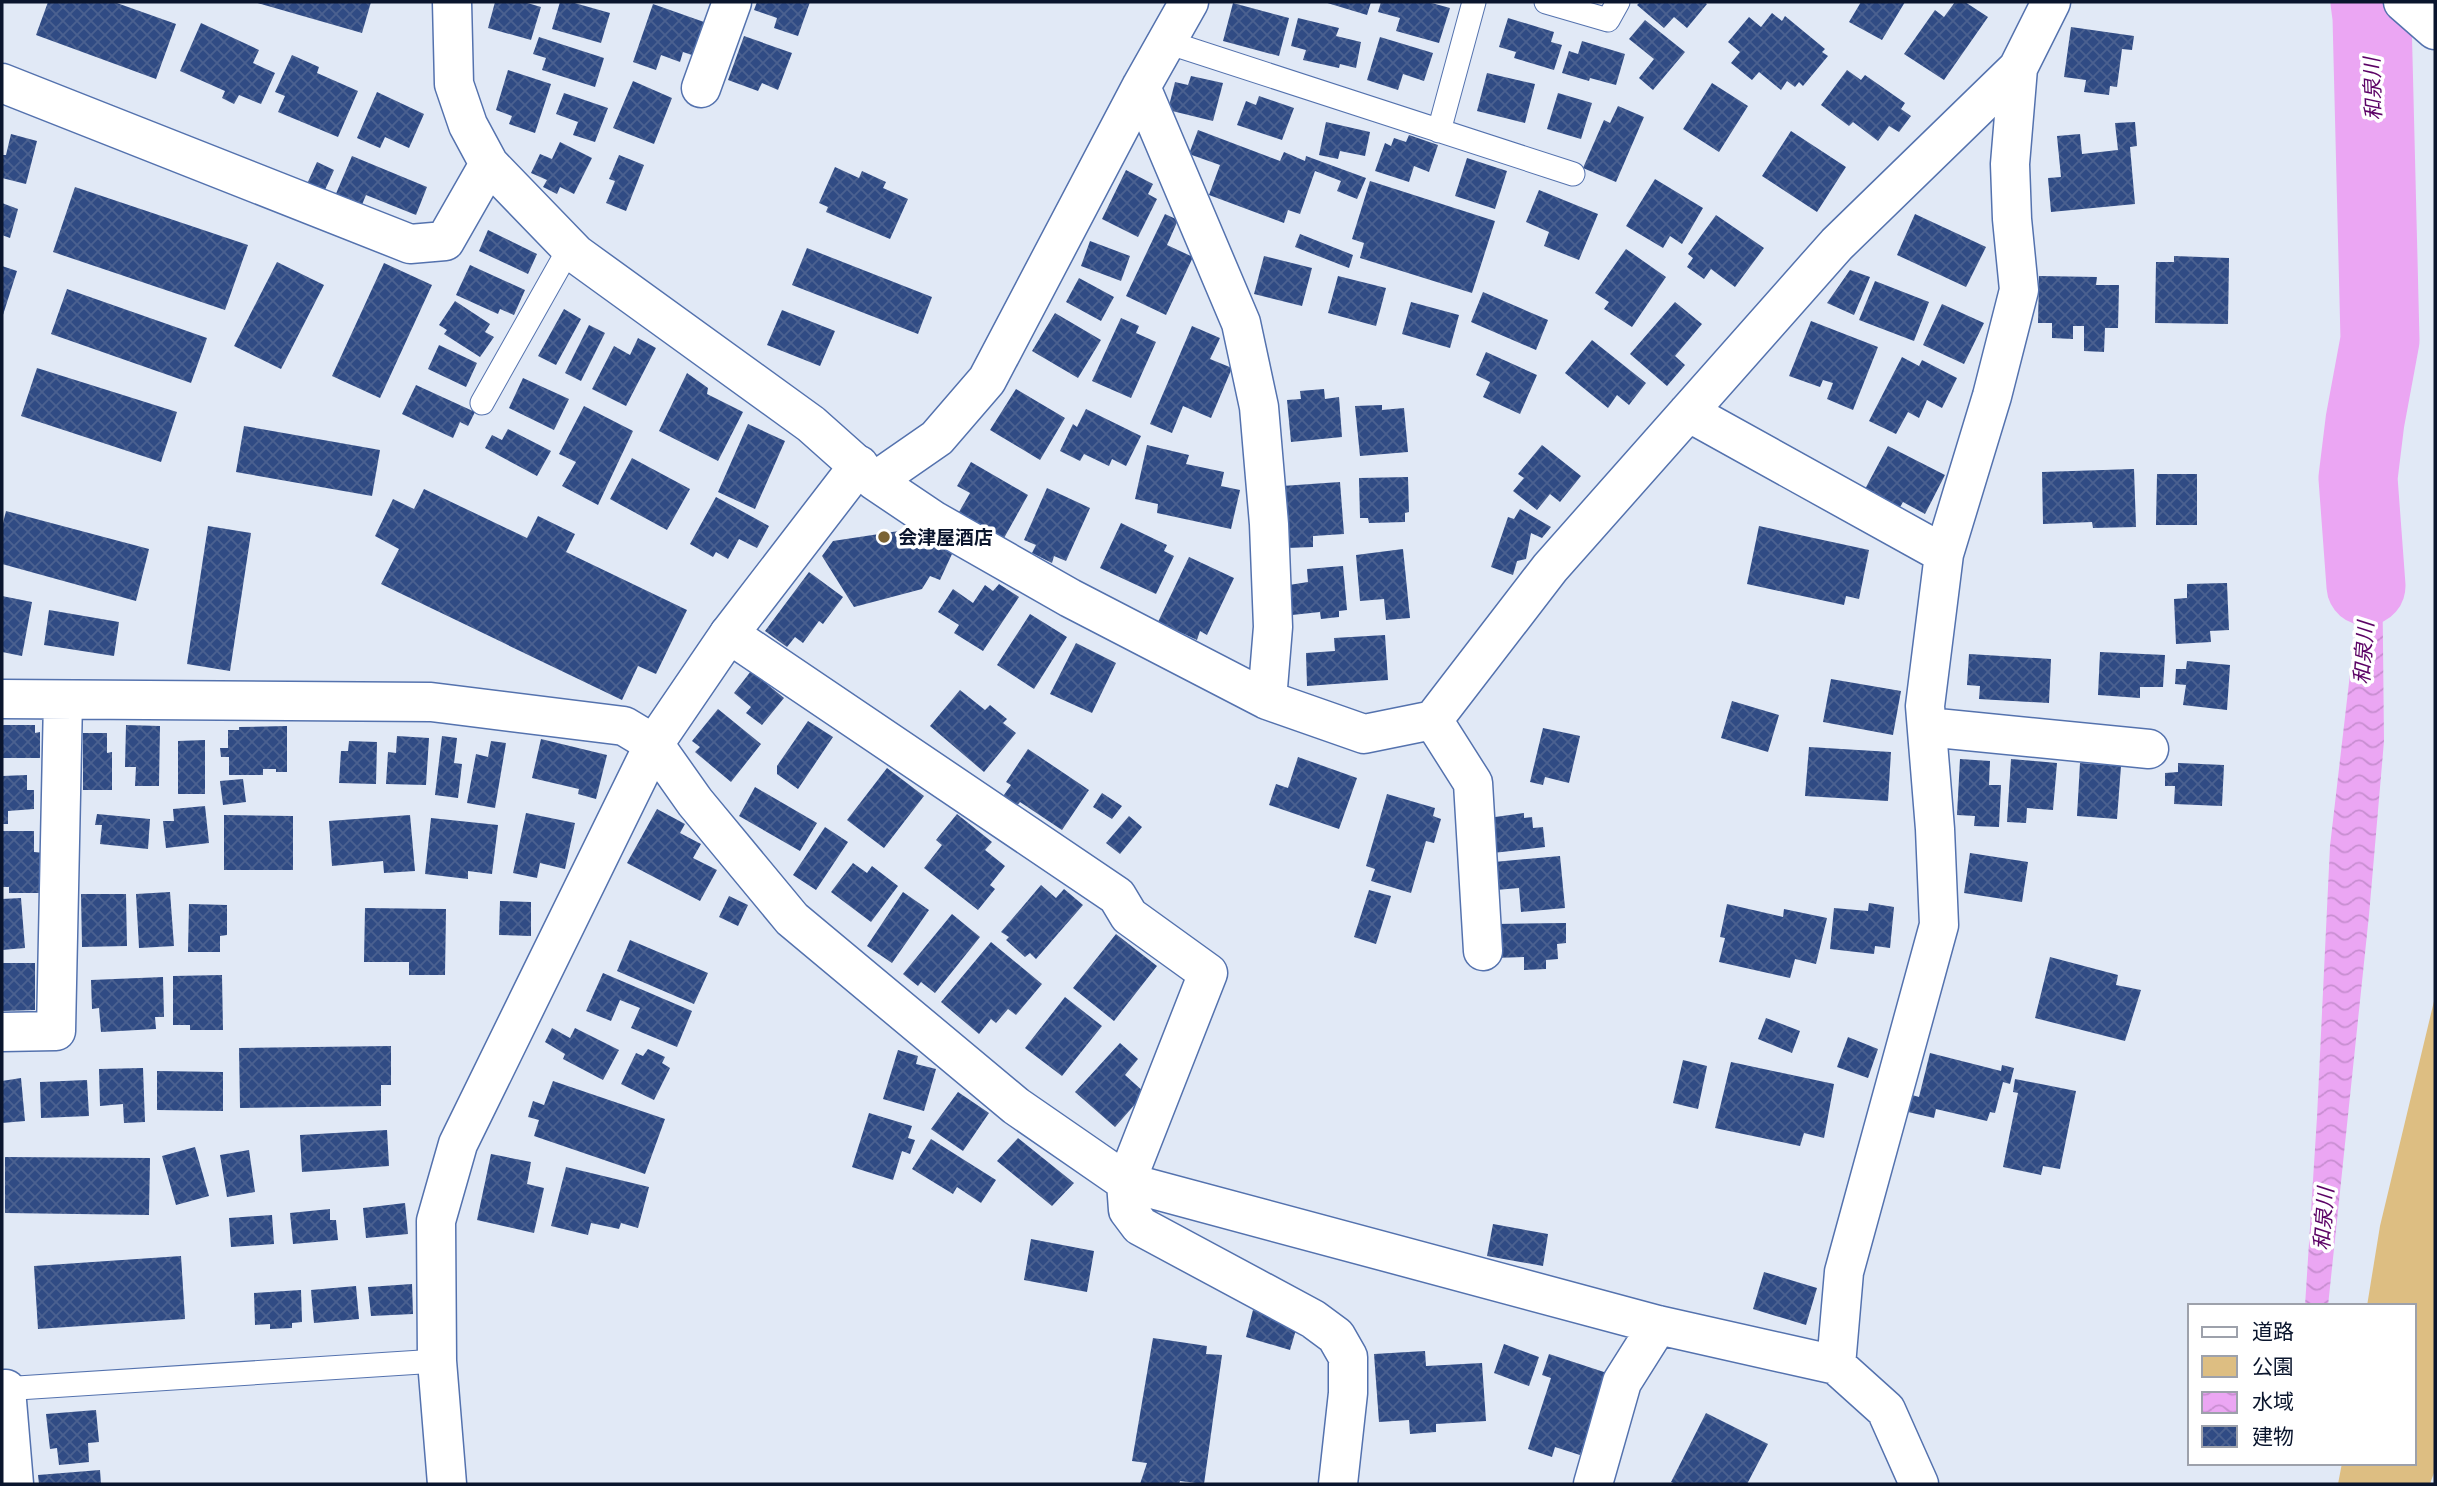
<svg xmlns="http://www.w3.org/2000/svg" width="2437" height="1486" font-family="'Space Grotesk','Noto Sans JP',sans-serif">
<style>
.green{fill:#ddbe82}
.water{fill:url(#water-waves)}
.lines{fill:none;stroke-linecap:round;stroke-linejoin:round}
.river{stroke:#eba6f3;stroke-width:79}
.building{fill:url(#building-cross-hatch)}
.service-casing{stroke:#5472ae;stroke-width:25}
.minor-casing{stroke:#5472ae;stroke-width:41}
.tertiary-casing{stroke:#5472ae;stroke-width:41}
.service{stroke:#fff;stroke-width:23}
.minor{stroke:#fff;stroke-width:38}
.tertiary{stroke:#fff;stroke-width:38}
.poi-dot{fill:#7b6334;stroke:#fff;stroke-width:2.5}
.labels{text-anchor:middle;stroke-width:7;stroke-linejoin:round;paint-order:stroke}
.poi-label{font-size:19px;font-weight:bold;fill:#0a152d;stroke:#fff;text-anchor:start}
.water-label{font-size:21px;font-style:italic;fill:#5b0265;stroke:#fff}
</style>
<defs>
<pattern id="water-waves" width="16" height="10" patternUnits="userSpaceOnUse" patternTransform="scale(1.75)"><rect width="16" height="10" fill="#eba6f3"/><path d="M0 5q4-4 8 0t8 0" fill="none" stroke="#c88ed1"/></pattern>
<pattern id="building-cross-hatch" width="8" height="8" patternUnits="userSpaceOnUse" patternTransform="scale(1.75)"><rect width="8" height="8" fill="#304b84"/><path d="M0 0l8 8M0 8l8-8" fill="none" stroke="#4b6190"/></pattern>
</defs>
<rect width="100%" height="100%" fill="#e1e9f6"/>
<path class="green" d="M2435 997V1470L2430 1484H2338L2342 1463H2414V1306H2367L2380 1226Z"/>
<path class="water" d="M2358 478 2382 550 2384 741 2369 915 2328 1306H2305L2317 1117 2330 846 2355 631 2351 507Z"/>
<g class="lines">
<path class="river" d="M2366 586 2358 478 2365 421 2380 340 2372 17 2370 2"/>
</g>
<path class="building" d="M48 2H114L176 24 156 79 36 35Z
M254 2H371L362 33Z
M495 2H524L541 7 531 40 488 28Z
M560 2H571L610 13 601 43 552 29Z
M757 2H810L798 36 774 28 777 18 754 10Z
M1324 2H1371L1367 15Z
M1381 2H1428L1450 8 1439 43 1396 31 1400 18 1378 12Z
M1640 2H1704L1707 4 1687 28 1674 17 1664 28 1637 5Z
M1861 2H1905L1882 40 1849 22Z
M1955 2H1965L1988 17 1944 80 1904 54 1935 10 1944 17Z
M1233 3 1289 18 1279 56 1223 41Z
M653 4 704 22 692 55 683 52 680 62 661 55 656 70 633 62Z
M1772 13 1782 21 1785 16 1825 49 1822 52 1828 56 1803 86 1799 82 1795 87 1787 81 1781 90 1759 72 1752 80 1731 63 1740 52 1728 42 1749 17 1761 27Z
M1298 18 1339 28 1336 36 1361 42 1356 68 1340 64 1339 68 1303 60 1306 50 1291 46Z
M1508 18 1554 32 1551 42 1562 45 1554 70 1514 58 1516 52 1499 47Z
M1645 20 1685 52 1653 90 1639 78 1654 59 1629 39Z
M201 23 259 50 253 63 275 73 261 104 239 95 234 104 222 98 225 91 180 71Z
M2071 27 2134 36 2132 50 2122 49 2117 87 2110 86 2109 95 2084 92 2086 80 2064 77Z
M744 36 792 53 778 90 762 83 758 91 728 80Z
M539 37 604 58 595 87 542 70 546 58 533 54Z
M1380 37 1433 53 1424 81 1403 74 1398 90 1367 80Z
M1582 41 1625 54 1616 85 1590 78 1589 81 1562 73 1569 51 1578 54Z
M292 55 319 67 317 73 358 91 338 137 278 112 285 96 275 92Z
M508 70 551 84 535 133 509 124 512 116 496 110Z
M1847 70 1861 80 1865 75 1905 103 1901 109 1911 116 1899 132 1889 126 1878 141 1853 122 1849 126 1821 105Z
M1487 73 1535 84 1525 123 1477 111Z
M1191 76 1223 83 1213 121 1168 110 1175 82 1188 85Z
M633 81 672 98 654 144 613 128Z
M1712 83 1748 106 1719 152 1683 129Z
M377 92 424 114 409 148 385 137 380 148 357 138Z
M564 93 608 108 595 142 573 135 578 122 556 114Z
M1558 93 1592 103 1581 139 1547 129Z
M1259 96 1294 108 1282 140 1237 125 1246 101 1256 105Z
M1618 106 1644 117 1616 182 1583 168 1604 120 1610 123Z
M1326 122 1370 132 1365 156 1340 151 1338 159 1319 155Z
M2135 122 2137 146 2130 147 2135 204 2051 212 2048 178 2061 177 2057 136 2080 134 2082 154 2118 150 2115 123Z
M1198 130 1280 161 1284 152 1305 161 1306 156 1366 178 1357 199 1337 191 1341 181 1315 171 1300 214 1288 210 1284 223 1209 195 1220 165 1189 154Z
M1791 131 1846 167 1817 212 1762 176Z
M11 134 37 141 26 184 2 178V155H6Z
M1409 135 1438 145 1429 172 1414 166 1409 182 1375 171 1385 143 1391 146 1394 138 1406 142Z
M560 142 592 158 574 194 560 187 557 194 543 187 547 180 531 173 540 154 552 159Z
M619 155 644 165 626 211 606 203 615 181 609 179Z
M352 156 427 187 416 215 366 195 361 207 335 196Z
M1467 158 1507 171 1495 209 1455 196Z
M317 162 334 170 324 192 307 184Z
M835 167 859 178 862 171 886 182 883 188 908 199 890 239 826 212 828 207 819 203Z
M1126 170 1153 184 1148 194 1157 199 1138 237 1102 219Z
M1655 179 1703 208 1682 244 1670 236 1663 248 1626 226Z
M1370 181 1495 221 1472 293 1360 258 1364 243 1352 239Z
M75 187 248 245 225 310 53 252Z
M1539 190 1598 214 1579 260 1544 246 1549 232 1526 222Z
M2 203 18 209 10 238 2 235Z
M1165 214 1178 220 1167 245 1193 257 1166 315 1126 296Z
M1915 214 1986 247 1966 287 1897 255Z
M1716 215 1764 248 1735 287 1711 269 1704 279 1687 267 1693 258 1688 254Z
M488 230 537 254 528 274 479 251Z
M1300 234 1353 255 1349 268 1295 247Z
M1090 241 1130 256 1121 281 1081 266Z
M807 248 932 297 918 334 792 285Z
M1626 249 1666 277 1632 327 1604 309 1609 302 1595 293Z
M1264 256 1312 268 1302 306 1254 294Z
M2174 256 2229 258 2228 324 2155 323 2156 262H2174Z
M277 262 324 285 281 369 234 346Z
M384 263 432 285 380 398 332 376Z
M470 265 525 290 514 315 500 309 498 314 456 295Z
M2 266 17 271 2 318Z
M1850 270 1870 277 1854 315 1827 303Z
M1338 276 1386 288 1376 326 1328 313Z
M2039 276 2097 277 2096 285H2119L2118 328H2105L2104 352 2084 351V326H2073V339L2052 338V323H2038Z
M1079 278 1114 297 1101 321 1066 302Z
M1875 281 1929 302 1914 341 1859 320Z
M67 289 207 338 191 383 51 334Z
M1483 292 1548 320 1536 350 1471 322Z
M455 301 490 324 485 332 494 337 480 357 444 334 447 330 439 325Z
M1411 302 1459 315 1450 348 1402 334Z
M1675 302 1702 324 1675 356 1685 365 1667 386 1630 354Z
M1942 304 1984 323 1964 364 1923 345Z
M564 309 581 319 556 365 538 356Z
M782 310 835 331 820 366 767 345Z
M1055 313 1101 340 1078 378 1032 351Z
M1121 318 1139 326 1136 333 1156 342 1131 398 1092 381Z
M1811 321 1878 347 1853 410 1827 399 1833 383 1823 380 1820 387 1789 376Z
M589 325 605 333 581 381 565 373Z
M1192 326 1220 338 1210 359 1232 368 1211 418 1183 406 1172 433 1150 424Z
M638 338 656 348 626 406 592 389 614 346 630 355Z
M1592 340 1646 383 1629 405 1617 395 1608 408 1565 373Z
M439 345 477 363 466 387 428 369Z
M1486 352 1537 375 1520 414 1483 397 1490 382 1476 375Z
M1902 357 1919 366 1922 360 1957 378 1942 408 1927 400 1919 418 1908 412 1896 434 1869 421Z
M37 368 177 412 161 462 21 416Z
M687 373 708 388 707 394 743 412 718 461 659 431Z
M523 378 569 399 554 430 509 408Z
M416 385 475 412 468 426 460 422 453 438 402 414Z
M1016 389 1065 418 1040 460 990 430Z
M1324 389 1325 399 1339 397 1342 437 1291 442 1287 400 1301 399 1300 391Z
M1382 405V410L1404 408 1408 452 1360 456 1355 406Z
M584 406 633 431 598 505 562 486 576 462 559 454Z
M1086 409 1141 436 1126 466 1112 459 1109 466 1084 454 1080 461 1060 451 1073 424 1077 427Z
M748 424 785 441 755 509 718 492Z
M244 426 380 450 372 496 236 472Z
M508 429 551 451 537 476 485 448 492 435 502 440Z
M1147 445 1189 455 1186 464 1224 472 1221 486 1240 490 1231 529 1157 513 1158 504 1135 499Z
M1542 445 1581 476 1560 502 1550 494 1537 510 1513 491 1524 478 1518 474Z
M1888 446 1945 475 1925 514 1903 502 1899 509 1864 491Z
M632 458 690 489 667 530 610 499Z
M971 462 1028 495 1004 538 959 512 970 493 957 486Z
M2134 469 2136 527 2093 528 2092 522 2043 524 2042 472Z
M2157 474H2197V525H2156Z
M1408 477 1409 512 1405 513V522L1369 523 1368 518H1360L1359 478Z
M1340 482 1344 534 1313 536V547L1287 548 1282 486Z
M1047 488 1090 508 1066 561 1054 556 1052 563 1032 553 1036 545 1024 540Z
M424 489 527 538 538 516 575 534 566 552 687 610 656 674 638 666 622 700 381 584 399 549 375 536 393 499 414 509Z
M716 497 769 526 757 548 739 539 728 559 716 552 713 557 690 544Z
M1520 509 1551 527 1542 538 1531 533 1526 559 1517 561 1513 575 1491 567 1508 517 1514 519Z
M6 511 149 549 136 601 2 564V527Z
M1121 523 1167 545 1164 551 1174 556 1156 594 1100 568Z
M208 526 251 533 230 671 187 664Z
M1759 526 1869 550 1859 599 1846 596 1844 605 1747 584Z
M912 529 918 549 933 548 937 545 952 554 940 580 930 576 922 589 854 607 822 556 833 541Z
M1403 549 1410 618 1386 620 1384 599 1360 601 1356 555Z
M1189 557 1234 578 1207 635 1200 631 1197 640 1158 622Z
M1343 566 1347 610 1339 611V617L1321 619 1320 612 1292 615 1289 585 1308 582 1307 569Z
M809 572 843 597 823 624 819 621 803 643 795 637 787 647 765 631Z
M2227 583 2229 630 2210 631 2211 642 2176 644 2174 599 2187 598V584Z
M999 584 1019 597 983 651 954 633 959 625 938 612 953 589 973 603 985 585 993 591Z
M2 596 32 602 22 656 2 652Z
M49 610 119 622 114 656 44 645Z
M1030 614 1067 637 1034 689 997 665Z
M1385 635 1388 680 1307 686 1306 653 1335 651 1334 638Z
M1076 643 1116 663 1092 713 1050 694Z
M2100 652 2165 655 2163 687H2140V698L2098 695Z
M1969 654 2051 659 2049 703 1979 699 1980 686 1967 685Z
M2187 661 2230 665 2227 710 2183 705 2186 685 2175 684 2176 669H2186Z
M751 671 784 698 762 725 746 713 751 707 734 693Z
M1831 679 1901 691 1893 735 1823 722Z
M960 690 985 710 990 705 1007 719 1003 723 1016 733 984 772 930 726Z
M1732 701 1779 715 1768 752 1721 738Z
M718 709 761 744 731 782 695 752 700 747 692 741Z
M808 721 833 737 798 789 777 774V766Z
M2 725H35V733L40 732V758H2Z
M126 725 160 726 159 786H135L136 767H125Z
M287 726V772H276V769H263V775H229V757H221L220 748H228V730H239V727Z
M1543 728 1580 736 1569 783 1545 777 1543 785 1530 782Z
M83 733H107V753L112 752V790H83Z
M397 736 429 738 426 785 386 784 388 752 396 753Z
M442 736 457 738 454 763 462 764 458 798 435 795Z
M541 739 607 755 596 799 578 794 579 789 532 778Z
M205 740V794H178V741Z
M349 741 377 742 376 784 339 783 341 751H348Z
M491 741 506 743 495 808 467 803 476 754 488 757Z
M1809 747 1891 752 1888 801 1805 796Z
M1028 749 1089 790 1062 830 1020 802 1014 809 1001 799 1011 785 1006 782Z
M1298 757 1357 778 1339 829 1269 805 1276 784 1288 788Z
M1960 759 1990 761 1989 785H2001L1999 827 1974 826 1975 816 1957 815Z
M2011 759 2057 763 2053 810 2027 808 2026 823 2007 822Z
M2080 763 2121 766 2117 819 2077 816Z
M2178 763 2224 765 2222 806 2174 804 2175 786H2165V773L2178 772Z
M887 768 924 796 884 848 847 820Z
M27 775V790H34V809L8 811V824H2V776Z
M243 779 246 802 223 805 220 781Z
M755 787 817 823 800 851 739 816Z
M1102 793 1122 806 1112 819 1093 807Z
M1387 794 1435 808 1433 816 1441 819 1434 843 1426 841 1411 893 1371 881 1375 869 1366 866Z
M205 806 209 843 166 848 163 821H174L173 809Z
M657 809 685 824 680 833 701 844 693 858 717 870 700 901 627 863Z
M526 813 575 823 565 869 540 863 537 878 513 873Z
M1524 813V818L1532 817 1533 828 1543 827 1545 847 1493 853 1488 818Z
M97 814 150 819 148 849 100 844 102 825H95Z
M957 814 992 842 985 850 1005 866 990 885 995 889 978 910 924 868 942 845 936 840Z
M224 815 293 816V870H224Z
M410 815 415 871 384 873 383 861 332 866 329 821Z
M1129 816 1142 827 1120 854 1106 843Z
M431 818 498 825 492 874 468 871V879L425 874Z
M825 827 848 842 816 890 793 875Z
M2 831H34V852L44 853V893H9V887H2Z
M1970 853 2028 862 2022 902 1964 893Z
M1560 856 1565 908 1521 912 1519 888 1496 890 1494 862Z
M853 863 867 873 872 866 898 886 871 922 831 892Z
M1041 885 1056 898 1064 889 1083 905 1036 959 1030 953 1025 957 1006 940 1009 937 1001 932Z
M1369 890 1391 896 1376 944 1354 937Z
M170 892 174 946 139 948 136 894Z
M903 892 929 910 892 963 867 946Z
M81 894H126L127 946 82 947Z
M729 896 748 905 738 926 719 917Z
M21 898 25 948 2 950V899Z
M500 901 531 902V936L499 935Z
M1869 903 1894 907 1890 948 1875 946 1874 954 1830 949 1834 908 1868 911Z
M189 904 227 905V935L220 936V952H188Z
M1727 904 1783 917 1784 909 1827 918 1816 964 1795 959 1790 978 1719 962 1725 938 1720 937Z
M365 908 446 909 445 975H409V962H364Z
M952 914 980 937 935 993 921 982 918 986 903 974Z
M1566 923V943L1557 944 1558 959 1546 960V969L1524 970V957L1495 958V924Z
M1116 934 1157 966 1114 1021 1073 988Z
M630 940 708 973 694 1004 617 971Z
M991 942 1042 984 1016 1015 1008 1009 996 1023 991 1019 979 1034 941 1002Z
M2050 957 2118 975 2116 985 2141 990 2125 1041 2035 1018Z
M2 963H35V1010L2 1011Z
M603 973 692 1011 677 1047 631 1028 640 1008 620 1000 611 1021 586 1011Z
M222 975 223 1030H190V1025H173V976Z
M163 977 164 1017H155L156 1029 101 1032 99 1008 92 1009 91 980Z
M1065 997 1102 1026 1062 1076 1025 1048Z
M1766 1018 1800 1031 1792 1053 1758 1039Z
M552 1028 570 1038 575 1028 619 1050 603 1080 563 1059 565 1054 545 1042Z
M1848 1037 1878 1049 1868 1078 1837 1067Z
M1120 1043 1138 1059 1125 1075 1145 1093 1115 1127 1075 1092Z
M391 1046V1085H381V1106L240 1108 239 1048Z
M648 1049 665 1057 662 1063 670 1068 654 1100 621 1084 636 1053 643 1056Z
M898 1050 918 1056 916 1064 936 1069 924 1111 883 1099Z
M1930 1053 2001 1071 2002 1065 2014 1068 2010 1084 2003 1082 1995 1113 1990 1112 1987 1121 1936 1109 1934 1118 1908 1112 1912 1095 1919 1097Z
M1683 1060 1707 1066 1698 1109 1673 1103Z
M1731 1062 1834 1084 1824 1138 1804 1133 1800 1146 1715 1128Z
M143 1068 145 1122 124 1123 123 1104 100 1106 99 1069Z
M157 1071 223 1072V1111L157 1110Z
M21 1078 25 1121 2 1123V1081Z
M2015 1079 2076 1091 2060 1169 2043 1166 2041 1175 2003 1167 2018 1093 2013 1092Z
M87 1080 89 1116 41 1118 40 1082Z
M553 1081 665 1119 645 1174 534 1136 539 1120 528 1117 533 1101 544 1105Z
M958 1092 989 1113 963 1151 931 1129Z
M869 1113 912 1126 908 1138 915 1140 910 1154 902 1151 893 1180 852 1167Z
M387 1130 389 1166 302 1172 300 1135Z
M1018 1138 1074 1183 1052 1206 997 1161Z
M931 1139 996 1180 981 1203 957 1187 953 1194 912 1169Z
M195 1147 209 1196 176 1205 162 1156Z
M249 1150 255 1192 227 1197 220 1155Z
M491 1154 531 1162 527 1184 544 1188 534 1233 477 1220Z
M5 1157 150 1158 149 1215 5 1213Z
M566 1167 649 1187 638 1228 621 1223 619 1229 591 1223 588 1235 551 1226Z
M405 1203 408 1234 366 1238 363 1208Z
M330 1209V1220H336L338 1240 293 1244 290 1213Z
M272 1215 274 1244 231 1247 229 1218Z
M1493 1224 1548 1234 1543 1266 1487 1256Z
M1031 1239 1094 1251 1087 1292 1024 1280Z
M181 1256 185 1319 38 1329 34 1266Z
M1764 1272 1817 1288 1806 1325 1753 1309Z
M412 1284 413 1314 371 1316 368 1287Z
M356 1286 359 1319 314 1323 311 1290Z
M301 1290 302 1322 292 1323V1328L270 1329V1324L255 1325 254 1293Z
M1253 1310 1298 1323 1290 1350 1246 1337Z
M1153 1338 1207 1346 1206 1354 1222 1355 1204 1484 1180 1481 1179 1484H1140L1147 1463 1132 1461Z
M1504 1344 1539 1357 1529 1386 1494 1373Z
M1425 1351 1426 1366 1482 1363 1486 1421 1436 1424V1432L1410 1434 1409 1420 1379 1422 1374 1354Z
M1549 1354 1607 1373 1580 1455 1555 1447 1552 1457 1528 1449 1551 1378 1542 1375Z
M96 1410 99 1442 88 1443 89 1462 59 1465 57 1448 50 1449 46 1414Z
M1706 1413 1768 1444 1747 1484H1676L1671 1482Z
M100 1470 101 1484H39L38 1475Z"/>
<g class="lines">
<defs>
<path id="service" d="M1546 2 1608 20 1618 2
M1167 42 1573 174
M1439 131 1474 2
M482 403 570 247
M2 1389 437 1361"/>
<path id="minor" d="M452 2 454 84 468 125 489 164 576 254 811 424 875 481 933 520 1070 598 1267 700 1364 734 1433 720 1473 783 1483 951
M2403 2 2435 30
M2 83 410 244 445 241 489 164
M1141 87 1241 323 1259 407 1269 524 1273 627 1267 700
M701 88 732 2
M1688 412 1944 554
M875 481 937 438 987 380 1141 87 1189 2
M729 634 1117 896 1129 916 1208 973 1126 1182 1128 1210 1140 1226 1313 1319 1336 1336 1348 1357V1393L1338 1484
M2 699 431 702 624 726 654 744 695 802 792 919 1016 1106 1126 1182 1658 1325 1836 1365 1886 1410 1919 1484
M1433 720 1550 568 1837 244 2018 68 2051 2
M1927 727 2149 749
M2 1032 56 1031 63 700
M1836 1365 1844 1272 1939 925 1935 829 1925 706 1944 554 1992 396 2019 290 2012 219 2010 164 2018 68
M6 1389 14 1484
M1593 1484 1622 1382 1658 1325"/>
<path id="tertiary" d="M447 1484 437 1361 436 1221 458 1144 654 744 729 634 859 465"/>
</defs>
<use href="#service" class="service-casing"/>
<use href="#minor" class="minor-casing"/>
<use href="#tertiary" class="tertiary-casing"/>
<use href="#service" class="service"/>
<use href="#minor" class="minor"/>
<use href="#tertiary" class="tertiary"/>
</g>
<circle class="poi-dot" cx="884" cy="537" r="7"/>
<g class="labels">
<g class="poi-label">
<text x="898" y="544">会津屋酒店</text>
</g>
<g class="water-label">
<text transform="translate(2373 89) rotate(-92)" y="7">和泉川</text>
<text transform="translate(2364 653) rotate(-86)" y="7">和泉川</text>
<text transform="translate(2324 1219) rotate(-86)" y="7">和泉川</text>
</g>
</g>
<rect width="2437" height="1486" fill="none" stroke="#0a152d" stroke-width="7"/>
<rect x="2188" y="1304" width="228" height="161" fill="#ffffff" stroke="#9da1ab" stroke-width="2"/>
<rect x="2202" y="1327" width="35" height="10" fill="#ffffff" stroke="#9da1ab" stroke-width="2"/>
<text x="2252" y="1339" font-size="21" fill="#0a152d">道路</text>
<rect x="2202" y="1356" width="35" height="21" fill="#ddbe82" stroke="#9da1ab" stroke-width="2"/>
<text x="2252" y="1374" font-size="21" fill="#0a152d">公園</text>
<rect x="2202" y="1392" width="35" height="21" fill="url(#water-waves)" stroke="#9da1ab" stroke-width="2"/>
<text x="2252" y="1409" font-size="21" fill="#0a152d">水域</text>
<rect x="2202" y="1426" width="35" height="21" fill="url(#building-cross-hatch)" stroke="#9da1ab" stroke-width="2"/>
<text x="2252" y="1444" font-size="21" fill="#0a152d">建物</text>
</svg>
